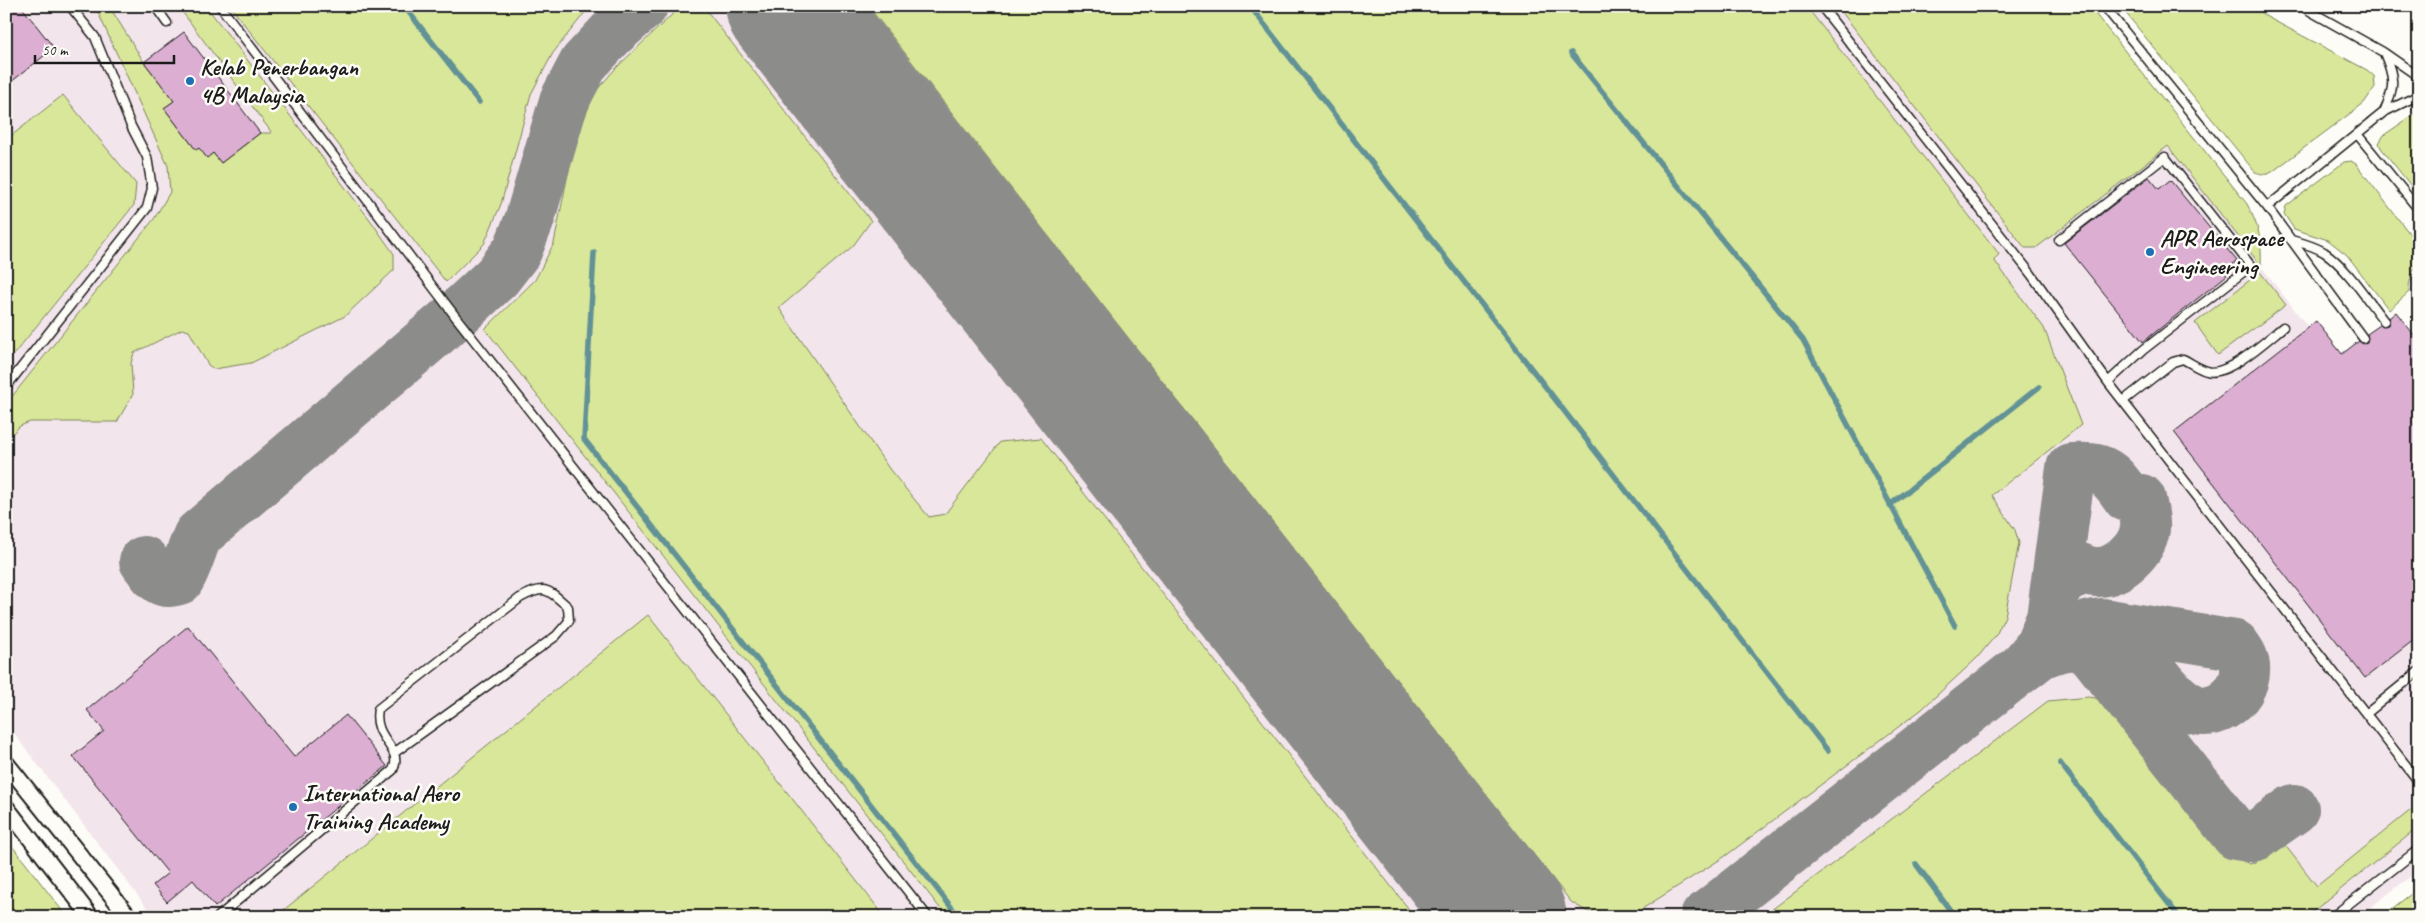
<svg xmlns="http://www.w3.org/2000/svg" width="2425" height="923" font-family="Caveat,sans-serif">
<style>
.built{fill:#f3e5ec}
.green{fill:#d9e79a;stroke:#7a825b}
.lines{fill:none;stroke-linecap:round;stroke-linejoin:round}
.stream{stroke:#629296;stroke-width:5.5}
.taxiway{stroke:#8c8c8a;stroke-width:50}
.runway{stroke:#8c8c8a;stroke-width:125}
.building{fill:#dbaed2;stroke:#1c1c1c}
.lane-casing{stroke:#1c1c1c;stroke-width:11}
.street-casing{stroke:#1c1c1c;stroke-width:19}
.lane{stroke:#fdfcf7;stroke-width:8}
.street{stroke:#fdfcf7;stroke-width:15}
.poi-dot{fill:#1f6fb2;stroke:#fdfcf7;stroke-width:2}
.labels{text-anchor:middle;stroke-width:5;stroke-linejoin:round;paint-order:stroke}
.poi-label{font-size:24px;font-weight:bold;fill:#1c1c1c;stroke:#fdfcf7;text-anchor:start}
</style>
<rect width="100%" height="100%" fill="#fdfcf7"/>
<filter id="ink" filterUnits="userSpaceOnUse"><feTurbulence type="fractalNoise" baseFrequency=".02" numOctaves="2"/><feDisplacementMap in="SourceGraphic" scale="10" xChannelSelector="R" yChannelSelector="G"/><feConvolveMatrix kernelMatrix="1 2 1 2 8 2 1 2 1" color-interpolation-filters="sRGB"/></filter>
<g filter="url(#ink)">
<path class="built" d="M6 6H1846L2168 146 2308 327 2316 321 2342 354 2396 312 2419 341V870L2358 917H885L648 615 275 917H154L6 723Z"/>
<path class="green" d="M95 6H109L144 62 174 101 164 108 196 150 199 147 207 158 213 153 221 163 260 133H272L178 6H206L371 221 394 254V270L345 316 251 363 214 369 208 365 189 331 182 329 134 353 131 363 133 394 117 422H30L20 426 6 440V404L154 219 170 192 168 166Z
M230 6H590L553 53 531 94 501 204 484 244 446 282Z
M681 6H703L871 221 853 246 779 308 890 470 929 517 945 514 1000 442 1041 438 1415 917H947L485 329 535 280 554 243 569 169 582 124 595 92 616 68Z
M868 6H1806L1999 254 1994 260 2044 328 2081 425 1992 495 2015 530 2019 543 2005 616 1996 635 1977 658 1921 710 1724 857 1634 914 1606 915 1586 911 1571 902Z
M1837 6H2089L2247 204C2259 227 2262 239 2261 266L2168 146 2036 248H2025Z
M2120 6H2252L2267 17 2367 70 2374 76 2375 87 2364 103 2272 172C2266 176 2262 174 2255 172Z
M63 95 136 184 134 205 6 364V140Z
M2419 111V196L2381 148 2379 143 2384 135Z
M2351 161 2356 164 2416 242C2424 264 2408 271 2409 292L2389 310 2347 255 2328 240 2294 229 2284 214 2286 206 2344 162Z
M2260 272 2286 305 2218 355 2195 323Z
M648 615 885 917H275Z
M2089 697 2107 700 2202 826 2231 856 2250 864 2269 856 2284 844 2317 886 2417 805 2419 827 2306 917H1762L2048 701Z
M6 838 67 917H6Z
M2419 888V917H2381Z"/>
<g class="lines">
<path class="stream" d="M404 6 479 102
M1250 6 1828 751
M1571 53 1803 340 1955 626
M594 253 584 439 959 917
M1890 505 2039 387
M2060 763 2179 917
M1916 864 1955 917"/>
<path class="taxiway" d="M144 561C155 575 159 587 179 580 188 566 191 550 198 535L455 316 497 277 517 251 529 221 564 101 584 63 611 34 643 6
M2041 654C2060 646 2073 641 2092 653L2236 835 2249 837 2256 836 2294 809
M2026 663 2039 647 2051 618 2071 468C2103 466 2110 472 2127 497L2141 499C2143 508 2146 519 2145 529 2142 550 2118 573 2096 572 2091 572 2085 570 2081 568L2056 586
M1483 891 1510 917
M1705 917 2022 668C2047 650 2070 625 2102 623L2235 645C2238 649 2242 654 2243 658 2254 687 2220 721 2192 708 2168 698 2147 661 2131 641"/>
<path class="runway" d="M788 6 1504 917"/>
</g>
<path class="building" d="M6 6H21L54 48 6 86Z
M184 32 260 133 221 163 213 153 207 158 199 148 196 150 164 108 174 101 144 62Z
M2149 177 2159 189 2170 180 2237 261 2224 271 2227 275 2143 342 2064 243Z
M2396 312 2419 341V636L2365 678 2174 432 2316 321 2342 354 2359 341 2363 344 2367 342V334L2380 325H2388L2389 318Z
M188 626 294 757 346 715 387 766 215 907 193 880 167 902 153 885 168 873 73 756 104 731 87 710Z"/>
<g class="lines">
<defs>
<path id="lane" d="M155 6 167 23
M220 6 455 316 928 917
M1821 6 2031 274 2108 382 2419 782
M2104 6 2267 207 2363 338
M2301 6 2383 52 2419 77
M2384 53C2395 78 2395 87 2384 112L2419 95
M2357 134 2419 210
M2267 207 2384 112
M2059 240 2165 157 2251 266 2143 350 2108 382
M2291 240C2303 243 2314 246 2324 252 2346 266 2368 301 2384 321
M6 387 147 208 152 188 147 157 131 126 95 37 70 6
M2123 401 2173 362 2183 359C2191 363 2199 369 2207 371 2226 378 2268 339 2283 327
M2366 714 2419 671
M218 917 393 770C404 747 372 740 378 709L520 598C545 584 548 589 568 607L569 621 556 636 394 753
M2332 917 2419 849"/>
<path id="street" d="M6 763 129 917
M6 807 91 917"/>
</defs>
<use href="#lane" class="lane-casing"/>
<use href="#street" class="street-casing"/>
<use href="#lane" class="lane"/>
<use href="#street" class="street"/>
</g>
</g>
<g class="poi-dot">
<circle cx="190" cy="81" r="5"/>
<circle cx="2150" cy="252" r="5"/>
<circle cx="293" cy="807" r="5"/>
</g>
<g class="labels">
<g class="poi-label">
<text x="200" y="75">Kelab Penerbangan<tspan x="200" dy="28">4B Malaysia</tspan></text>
<text x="2160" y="246">APR Aerospace<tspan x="2160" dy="28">Engineering</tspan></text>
<text x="303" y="801">International Aero<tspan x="303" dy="28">Training Academy</tspan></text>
</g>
</g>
<rect width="2425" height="923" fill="none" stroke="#fdfcf7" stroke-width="25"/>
<rect x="12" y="12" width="2400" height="898" fill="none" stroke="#1c1c1c" stroke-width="2" filter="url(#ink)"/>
<path d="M35 55v8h139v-8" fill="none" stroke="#1c1c1c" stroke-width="2.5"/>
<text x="42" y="55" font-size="15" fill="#1c1c1c" stroke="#fdfcf7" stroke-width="4" paint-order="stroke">50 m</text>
</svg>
